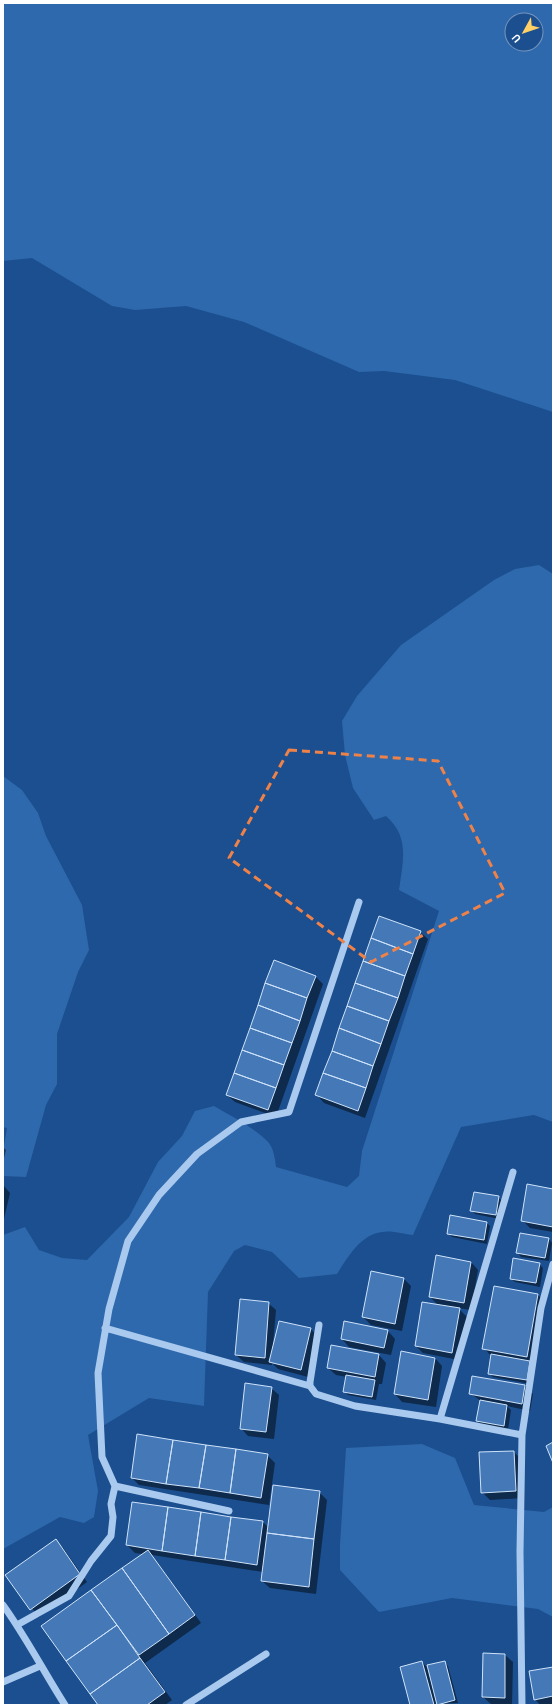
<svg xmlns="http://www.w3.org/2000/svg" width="556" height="1708" font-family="'PT Sans',sans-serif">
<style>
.green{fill:#2e69ad;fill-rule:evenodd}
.shadow{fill:#0007}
.building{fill:#4478b7;stroke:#cfe3fa}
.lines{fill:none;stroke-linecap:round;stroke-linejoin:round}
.minor{stroke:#a9c9ee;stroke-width:7}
.marked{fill:none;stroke:#ee8249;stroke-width:3;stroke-dasharray:8 5;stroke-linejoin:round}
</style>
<rect width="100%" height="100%" fill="#1b4f8f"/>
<path class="green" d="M3 3H553V412L455 380 384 371 359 372 244 322 186 306 135 310 112 306 32 258 3 261ZM512 20H536V44H512Z
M539 565 553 574V1122L534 1115 461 1127 413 1235C404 1234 391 1230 382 1232 360 1235 348 1257 337 1274L299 1278 272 1252 245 1245 234 1251 208 1292 204 1406 149 1398 88 1435 98 1491 94 1517 84 1523 60 1517 3 1549V1235L25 1227 39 1250 62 1258 87 1260 129 1217 158 1162 182 1136 195 1111 214 1106C231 1116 257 1129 269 1143 274 1150 275 1159 276 1167L347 1187 359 1176 362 1151 439 911 399 890C403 861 410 837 386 816L374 820 353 788 345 755 342 721 357 696 401 645 494 580 515 569Z
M3 776 22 790 38 813 46 836 82 905 89 950 78 972 57 1034V1084L46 1105 26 1177 3 1176V1152L7 1128 3 1127Z
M422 1444 455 1458 474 1505 544 1512 553 1507V1617L538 1609 452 1598 379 1612 340 1570V1545L346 1448Z"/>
<path class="shadow" d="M420 932 428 939 365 1118 324 1103 317 1095Z
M315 976 323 984 276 1117 235 1102 227 1095Z
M3 1147 6 1150 3 1162Z
M3 1185 10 1193 3 1223Z
M553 1190V1232L530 1228 522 1220Z
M498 1197 502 1201 499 1219 475 1214 472 1210Z
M487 1223 490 1226 487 1244 452 1237 448 1233Z
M549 1239 552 1243 549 1261 521 1257 518 1253Z
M471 1262 478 1270 471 1310 458 1308 467 1317 459 1360 423 1353 416 1346 439 1306 430 1297Z
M539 1264 543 1268 540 1287 515 1282 511 1279Z
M403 1278 411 1286 402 1331 371 1325 363 1317Z
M537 1294 545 1302 530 1384 493 1377 489 1373 491 1356 484 1348Z
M268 1303 276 1310 273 1344 280 1322 311 1329 318 1337 308 1377 278 1369 272 1363V1365L244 1362 236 1355Z
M388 1331 395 1339 391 1355 349 1347 342 1339Z
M379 1355 386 1363 382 1384H379L376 1400 348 1395 344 1391 347 1377 336 1375 328 1368Z
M435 1358 442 1366 436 1407 402 1402 395 1394Z
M473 1377 525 1386 533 1394 530 1411 507 1406 511 1410 508 1430 481 1425 477 1421 481 1401 470 1393Z
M271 1388 279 1395 274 1439 248 1436 241 1428Z
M514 1452 521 1459 523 1498 490 1500 482 1492Z
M267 1455 275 1463 269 1505 139 1485 132 1478Z
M319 1492 327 1500 316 1594 270 1588 262 1581 263 1572 152 1555 201 1623 145 1663 172 1700 165 1705H99L42 1626 143 1554 135 1553 127 1545 263 1522 269 1528Z
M55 1541 63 1548 87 1582 39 1617 7 1576Z
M505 1655 513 1662 512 1705 491 1704 483 1697Z
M422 1662 429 1669 444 1662 448 1666 458 1703 411 1705Z
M553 1668V1705H540L535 1699Z"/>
<path class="building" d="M379 916 421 931 413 954 371 938Z
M371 938 413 954 405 976 363 961Z
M274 960 316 976 307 998 265 983Z
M363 961 405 976 398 998 355 983Z
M265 983 307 998 300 1021 258 1005Z
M355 983 398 998 389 1021 347 1006Z
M258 1005 300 1021 292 1043 250 1028Z
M347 1006 389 1021 381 1044 339 1028Z
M250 1028 292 1043 284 1065 242 1050Z
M339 1028 381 1044 373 1066 332 1051Z
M242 1050 284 1065 276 1088 234 1073Z
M332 1051 373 1066 366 1088 323 1073Z
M234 1073 276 1088 268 1110 226 1095Z
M323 1073 366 1088 358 1111 315 1095Z
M527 1184 553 1189V1227L521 1221Z
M474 1192 499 1196 496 1215 470 1211Z
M450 1215 487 1222 484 1240 447 1234Z
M520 1233 549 1238 545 1258 516 1253Z
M436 1255 471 1262 464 1303 429 1297Z
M513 1258 540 1263 536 1283 510 1279Z
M371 1271 404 1278 395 1324 362 1317Z
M494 1286 538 1294 527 1357 482 1349Z
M240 1299 269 1302 265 1358 235 1355Z
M422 1302 460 1308 452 1353 415 1346Z
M279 1321 311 1328 301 1370 269 1362Z
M344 1321 388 1330 384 1348 341 1339Z
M331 1345 379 1354 375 1377 327 1368Z
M401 1351 435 1358 428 1400 394 1394Z
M491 1354 530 1361 527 1380 488 1374Z
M346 1375 375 1380 372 1397 343 1392Z
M472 1376 525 1385 522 1404 469 1394Z
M245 1383 272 1387 266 1432 240 1429Z
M480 1400 507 1405 504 1426 476 1421Z
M137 1434 173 1440 166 1484 131 1478Z
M173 1440 206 1445 199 1488 166 1484Z
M553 1442V1463L546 1446Z
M206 1445 236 1449 230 1493 199 1488Z
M236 1449 268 1454 261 1498 230 1493Z
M514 1451 516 1491 481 1493 479 1452Z
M273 1485 320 1491 314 1539 267 1533Z
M132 1502 168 1507 162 1551 126 1545Z
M168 1507 201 1512 195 1556 162 1551Z
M201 1512 231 1517 225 1560 195 1556Z
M231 1517 263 1521 257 1565 225 1560Z
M267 1533 314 1539 309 1587 261 1581Z
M56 1539 80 1574 30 1610 5 1575Z
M148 1550 195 1615 169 1634 122 1568Z
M122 1568 169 1634 139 1655 91 1590Z
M91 1590 117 1625 66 1661 41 1626Z
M117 1625 140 1658 90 1694 66 1661Z
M483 1653 505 1654V1698L482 1697Z
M140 1658 165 1692 147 1705H98L90 1694Z
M422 1661 434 1705H410L400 1667Z
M445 1661 455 1700 437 1705 427 1665Z
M553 1667V1696L534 1700 529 1671Z"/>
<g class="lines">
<path class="minor" d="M319 1325 310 1382V1386L316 1394 355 1406 440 1419 522 1435
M105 1328 310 1386
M440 1419 513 1172
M115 1486 229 1511
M3 1605C26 1637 44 1672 65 1705
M17 1625 69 1596 91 1561 111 1536 113 1517 111 1504 115 1486 102 1457 98 1373 109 1309 128 1241 159 1195 197 1154 241 1122 289 1112 359 902
M3 1682 40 1666
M186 1705 266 1654
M522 1705 520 1552 522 1435 541 1308 553 1264"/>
</g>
<path class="marked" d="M289 750 438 761 505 893 371 962 229 858Z"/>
<rect width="556" height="1708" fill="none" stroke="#ffffff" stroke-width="8"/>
<g transform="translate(524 32) rotate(230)"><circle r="19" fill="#1b4f8f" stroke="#7695bc"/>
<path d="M0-3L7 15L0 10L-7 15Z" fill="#ffd166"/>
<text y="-6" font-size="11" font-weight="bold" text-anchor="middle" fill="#ffffff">U</text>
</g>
</svg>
